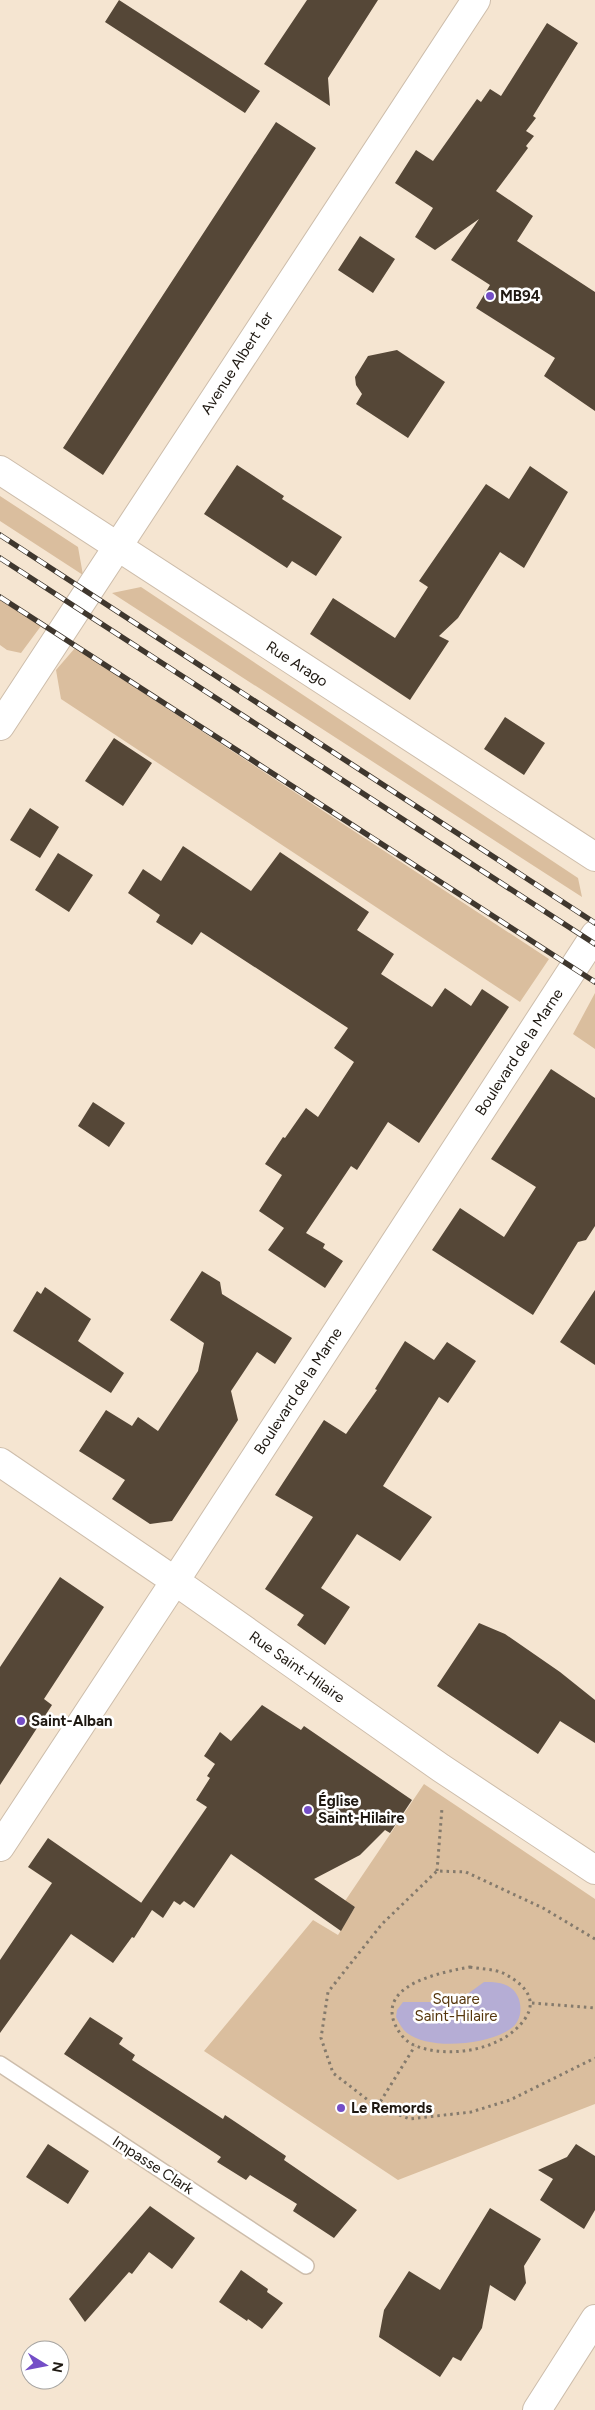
<svg xmlns="http://www.w3.org/2000/svg" width="595" height="2410" font-family="Figtree,sans-serif">
<style>
.green{fill:#dabe9e}
.water{fill:#b5add5}
.building{fill:#554737}
.lines{fill:none;stroke-linecap:round;stroke-linejoin:round}
.service-casing{stroke:#cdbdab;stroke-width:18}
.minor-casing{stroke:#cdbdab;stroke-width:30}
.tertiary-casing{stroke:#cdbdab;stroke-width:30}
.path{stroke:#847a6c;stroke-width:3;stroke-dasharray:2.5 4;stroke-linecap:butt}
.service{stroke:#fff;stroke-width:15}
.minor{stroke:#fff;stroke-width:28}
.tertiary{stroke:#fff;stroke-width:28}
.rail-casing{stroke:#3f372e;stroke-width:5.5}
.rail{stroke:#fff;stroke-width:4;stroke-dasharray:11;stroke-linecap:butt}
.poi-dot{fill:#744ec7;stroke:#fff;stroke-width:2}
.labels{text-anchor:middle;stroke-width:5;stroke-linejoin:round;paint-order:stroke}
.poi-label{font-size:15px;font-weight:bold;fill:#1e1811;stroke:#fff;text-anchor:start}
.street-label{font-size:15px;fill:#1e1811;stroke:#fff}
.park-label{font-size:15px;fill:#56370d;stroke:#fff}
</style>
<rect width="100%" height="100%" fill="#f5e5d1"/>
<path class="green" d="M0 496 78 547 83 575 0 521Z
M141 587 578 878 582 897 112 593Z
M0 600 41 626 21 653 7 650 0 645Z
M75 648 549 959 520 1002 61 699 56 670Z
M595 993V1049L573 1034Z
M424 1784 595 1899V2104L398 2180 204 2051 313 1920 338 1935 355 1907 345 1901Z"/>
<path class="water" d="M484 1982C493 1982 503 1982 511 1988 522 1996 524 2016 514 2026 493 2045 430 2051 407 2033 402 2029 399 2023 396 2017L397 2010 403 2002H447L462 1998Z"/>
<path class="building" d="M119 0 260 91 245 113 105 22Z
M307 0H378L328 78 330 106 264 64Z
M547 23 578 43 533 116 536 118 526 131 534 136 526 146 528 148 496 191 533 216 517 241 595 292V411L544 376 555 358 476 308 490 285 451 260 479 219 435 250 415 237 433 208 395 183 416 150 433 161 477 99 481 102 490 89 501 96Z
M276 122 316 148 103 475 63 448Z
M360 236 395 259 373 293 338 270Z
M397 350 445 382 408 438 356 404 362 394 356 385 355 377 368 356Z
M237 465 284 496 282 499 342 537 316 576 292 561 287 568 204 514Z
M530 466 568 492 524 568 500 552 458 618 439 636 449 641 410 700 310 634 333 598 395 638 428 587 419 581 486 484 509 499Z
M505 717 545 743 524 775 484 749Z
M114 738 152 763 123 806 85 781Z
M30 808 59 827 40 858 10 840Z
M183 846 251 891 280 852 369 912 357 930 394 954 381 974 432 1007 445 988 471 1006 482 989 509 1007 419 1143 388 1122 357 1170 351 1166 306 1233 325 1244 323 1248 343 1261 325 1288 268 1250 284 1228 259 1211 282 1175 265 1164 283 1137 285 1138 306 1108 318 1117 354 1062 334 1048 348 1028 201 932 192 945 156 922 160 915 128 893 143 869 161 881Z
M58 853 93 875 69 912 35 890Z
M551 1069 595 1098V1226L586 1240 578 1242 533 1315 432 1250 460 1208 504 1237 536 1187 491 1159Z
M93 1102 125 1123 109 1147 78 1126Z
M202 1271 220 1282 222 1294 292 1338 275 1364 257 1352 231 1391 238 1420 172 1521 150 1524 112 1499 125 1480 79 1451 106 1410 132 1426 138 1417 158 1431 198 1371 204 1343 170 1320Z
M45 1287 91 1319 78 1341 124 1373 111 1393 13 1331 37 1291 41 1294Z
M595 1290V1365L560 1342Z
M405 1341 434 1360 447 1342 476 1361 448 1403 439 1397 383 1486 432 1517 400 1561 357 1534 321 1588 350 1607 325 1645 297 1625 304 1615 265 1589 313 1517 275 1495 324 1420 346 1434 377 1390 375 1389Z
M60 1577 104 1607 44 1699 52 1705 0 1785V1667Z
M479 1623 505 1634 560 1672 595 1700V1743L560 1721 538 1754 437 1686Z
M262 1705 301 1730 304 1726 412 1800 390 1833 385 1830 360 1855 314 1879 355 1907 341 1931 231 1854 194 1908 184 1901 180 1905 174 1901 163 1918 152 1910 134 1938 132 1937 113 1963 71 1934 0 2033V1960L52 1883 28 1867 48 1838 143 1904 141 1903 207 1807 196 1800 210 1778 207 1776 215 1764 204 1756 220 1732 231 1741Z
M90 2017 123 2038 119 2044 135 2055 132 2060 223 2119 225 2115 286 2156 284 2160 357 2210 334 2238 293 2211 297 2204 250 2175 246 2180 217 2162 221 2157 64 2054Z
M48 2144 89 2171 68 2204 26 2177Z
M576 2144 595 2156V2210L584 2229 540 2200 553 2179 538 2170 567 2157Z
M150 2206 195 2238 172 2269 149 2252 132 2274 129 2272 85 2322 69 2299Z
M490 2208 541 2239 524 2266 526 2283 515 2301 490 2285 482 2328 461 2361 453 2357 440 2377 379 2337 384 2310 409 2271 440 2290Z
M241 2270 268 2289 267 2292 283 2303 262 2329 248 2319 247 2321 219 2302Z"/>
<g class="lines">
<defs>
<path id="service" d="M0 2064 306 2266"/>
<path id="minor" d="M0 470 595 857
M0 726 476 0
M0 1462 175 1581 0 1847
M537 2410 595 2319"/>
<path id="tertiary" d="M595 935 175 1581 441 1768 595 1870"/>
</defs>
<use href="#service" class="service-casing"/>
<use href="#minor" class="minor-casing"/>
<use href="#tertiary" class="tertiary-casing"/>
<path class="path" d="M437 1871 442 1808
M595 1939 543 1908 466 1872 437 1871 382 1924 328 1992 321 2038 333 2073 377 2107 410 2119 471 2112 510 2100 595 2058
M470 1967C480 1969 494 1969 503 1973 530 1987 541 2005 517 2028 494 2051 447 2058 416 2046 405 2042 398 2032 394 2022 380 1983 444 1972 470 1967Z
M532 2003 595 2008
M377 2107 415 2046"/>
<use href="#service" class="service"/>
<use href="#minor" class="minor"/>
<use href="#tertiary" class="tertiary"/>
<defs>
<path id="rail" d="M0 535 595 923
M0 558 595 944
M0 597 595 982"/>
</defs>
<use href="#rail" class="rail-casing"/>
<use href="#rail" class="rail"/>
</g>
<g class="poi-dot">
<circle cx="490" cy="296" r="5"/>
<circle cx="21" cy="1721" r="5"/>
<circle cx="308" cy="1810" r="5"/>
<circle cx="341" cy="2108" r="5"/>
</g>
<g class="labels">
<g class="poi-label">
<text x="500" y="301">MB94</text>
<text x="31" y="1726">Saint-Alban</text>
<text x="318" y="1806">Église<tspan x="318" dy="17">Saint-Hilaire</tspan></text>
<text x="351" y="2113">Le Remords</text>
</g>
<g class="street-label">
<text transform="translate(237 363) rotate(-57)" y="5">Avenue Albert 1er</text>
<text transform="translate(297 664) rotate(33)" y="5">Rue Arago</text>
<text transform="translate(519 1052) rotate(-57)" y="5">Boulevard de la Marne</text>
<text transform="translate(298 1391) rotate(-57)" y="5">Boulevard de la Marne</text>
<text transform="translate(297 1667) rotate(35)" y="5">Rue Saint-Hilaire</text>
<text transform="translate(153 2165) rotate(33)" y="5">Impasse Clark</text>
</g>
<g class="park-label">
<text x="456" y="2004">Square<tspan x="456" dy="17">Saint-Hilaire</tspan></text>
</g>
</g>
<g transform="translate(45 2365) rotate(100)"><circle r="24" fill="#ffffff" stroke="#a5a3a0"/>
<path d="M0-4L9 19L0 12L-9 19Z" fill="#744ec7"/>
<text y="-8" font-size="14" font-weight="bold" text-anchor="middle" fill="#1e1811">N</text>
</g>
</svg>
